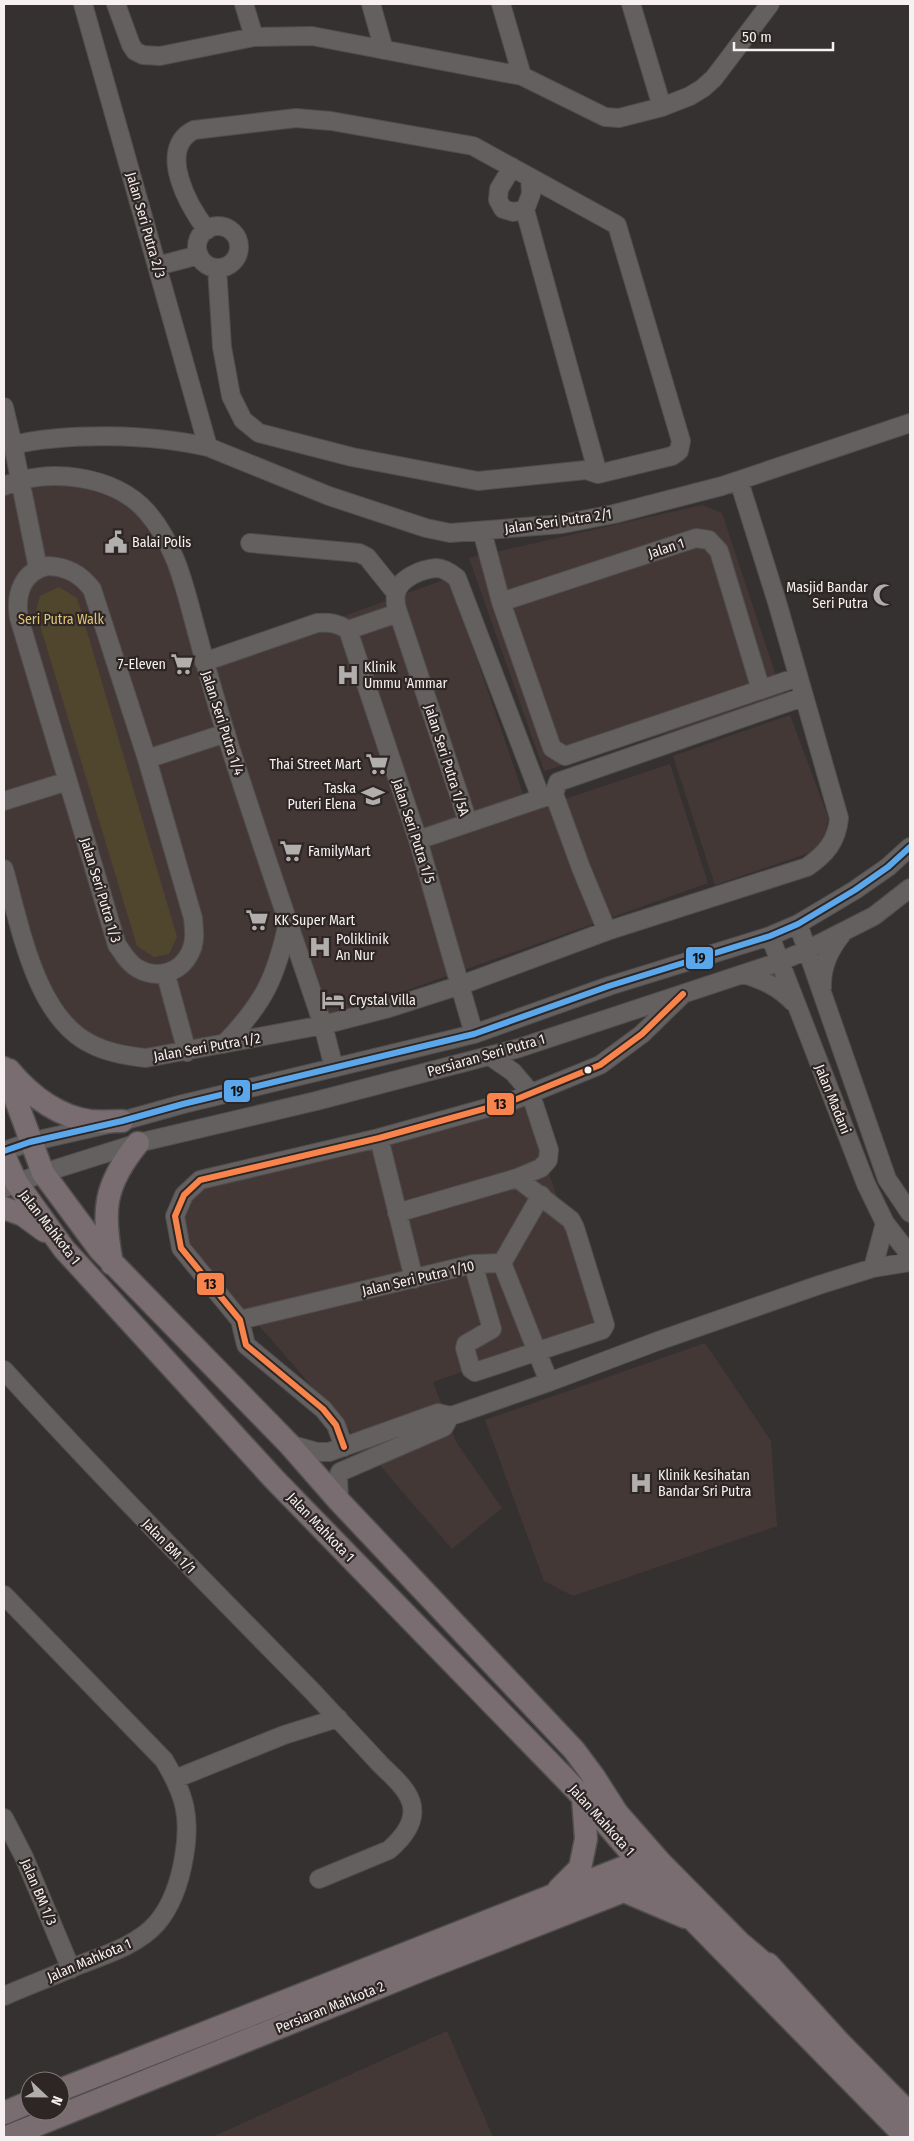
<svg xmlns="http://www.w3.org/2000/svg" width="914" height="2141" font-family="'Fira Sans Condensed',sans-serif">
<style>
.built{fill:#443836}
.green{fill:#50462d}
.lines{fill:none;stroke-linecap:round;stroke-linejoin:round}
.minor-casing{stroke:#504d4d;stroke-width:20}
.major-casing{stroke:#504d4d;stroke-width:25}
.minor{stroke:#63605f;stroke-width:18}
.major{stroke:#796d71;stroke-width:22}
.bus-1-casing{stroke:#2d2625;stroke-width:10}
.bus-2-casing{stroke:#2d2625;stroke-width:10}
.bus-1{stroke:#5aa8eb;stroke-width:6}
.bus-2{stroke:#f8844c;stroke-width:6}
.bus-dot{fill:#f6f1f0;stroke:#2d2625;stroke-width:2}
.labels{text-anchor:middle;stroke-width:4.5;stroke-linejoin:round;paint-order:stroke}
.street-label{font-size:14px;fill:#f6f1f0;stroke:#2d2625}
.poi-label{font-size:14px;fill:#f6f1f0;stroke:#2d2625;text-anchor:start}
.park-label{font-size:14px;fill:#dfc376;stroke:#2d2625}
.line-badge{stroke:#2d2625;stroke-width:2}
.pale-badge-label{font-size:14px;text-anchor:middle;font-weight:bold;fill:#111}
</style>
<rect width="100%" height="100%" fill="#353131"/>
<path class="built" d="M56 481 89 486 117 496 141 515 171 565 201 668 449 578 529 811 670 764 708 883 326 1019 292 916 261 987 219 1039 146 1053 95 1039 69 1021 37 965 4 852V492Z
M702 505 722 513 783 697 544 771 469 558Z
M790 715 828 817 826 834 815 851 715 885 673 756Z
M526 1106 600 1324 433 1382 456 1442 502 1508 452 1549 271 1339 187 1247 182 1219 188 1201 204 1187 398 1140Z
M705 1343 771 1441 777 1526 573 1596 544 1581 485 1420Z
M447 2031 493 2137H212Z"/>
<path class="green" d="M59 587 77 598 177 937 169 954 154 957 137 946 36 612 40 596Z"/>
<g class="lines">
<defs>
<path id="minor" d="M83 4 208 447
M116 4 131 45 135 51 143 55 160 56 254 37 312 36 522 76 605 117 619 118 662 107 690 96 703 88 714 78 770 4
M244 4 254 37
M371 4 384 50
M501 4 522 76
M631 4 662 107
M512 167 499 189 498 200 503 209 513 212 525 210
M530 177 531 194 525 210 598 474
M197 247a21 21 0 1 1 42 0a21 21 0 1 1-42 0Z
M207 230C189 207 156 149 194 130L296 118 331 121 473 146 617 225 681 441 679 451 672 456 598 474 586 470 478 481 352 457 259 433 243 420 231 396 222 347 217 268
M157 266 199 255
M4 407 13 445 38 568
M13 445C68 432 152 434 208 447L329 496 426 528 450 533 562 524 614 514 722 486 910 423
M4 486C47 467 115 475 147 512 179 549 186 595 199 640 207 671 216 701 225 731 256 830 290 927 323 1025L334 1068
M482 531 501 602 552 748 565 756 798 677
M250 543 359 553 367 557 396 593
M48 566C68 567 80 574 92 589L147 759 193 918C194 930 196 942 190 953 180 973 157 980 137 968 128 963 123 953 117 945L19 618C15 595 22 571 48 566Z
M501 602 696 538 709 540 719 551 761 690
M348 630 418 840 474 1034
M348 630 398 613
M204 662 317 623C330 622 337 623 348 630
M147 759 226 733
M554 794 558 782 803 697
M4 801 68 781
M468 822 396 606C396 602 395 597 396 594 399 578 422 569 436 568 444 568 451 573 457 578L541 798
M418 840 554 794 581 868 607 931
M4 869C20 924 35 1017 91 1044 108 1053 127 1056 146 1058L323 1025 389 1008 461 985 607 931 807 867C826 854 837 841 839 818L777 602 739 481
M798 924 887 1179 910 1213
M770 936 866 1184 885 1223 910 1255
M743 974C763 980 779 987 793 1002
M166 975 187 1052
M822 988C821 967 829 950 842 934
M224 1044C264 1003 276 978 288 922
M379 1138 414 1279
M4 1151 30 1142 122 1121 183 1104 474 1034 609 986 770 936 798 924 855 890 888 867 910 847
M4 1188 43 1173 138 1143 316 1101 519 1048 779 962 807 950 874 916 910 888
M397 1213 517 1178 541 1168 548 1160 549 1150 530 1092 513 1072 490 1056
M502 1263 541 1195
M473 1264 492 1329 466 1344 465 1348 471 1369 475 1372 602 1330 605 1325 575 1228 571 1220 517 1178
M873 1268 885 1223
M240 1320 473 1264 502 1263 549 1382
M4 1370C104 1480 209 1586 313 1692 335 1716 358 1740 380 1764 391 1775 406 1787 411 1802 417 1821 403 1838 389 1850L319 1879
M289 1444 317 1452H329L438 1413 450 1416 457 1414 549 1382 658 1341 819 1285 873 1268 910 1262
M344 1447 336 1425 323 1409 246 1345 240 1320 181 1248 175 1216 184 1195 200 1180 379 1138 512 1101 600 1065 642 1034 681 996
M339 1501 338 1477 340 1472 444 1427 450 1416
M4 1595 164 1760C185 1795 191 1817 184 1857 180 1881 173 1904 157 1923 137 1946 102 1956 74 1967 51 1977 27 1986 4 1996
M175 1779 284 1735 338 1718
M4 1818 24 1857 71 1969"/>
<path id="major" d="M4 1068 43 1173 100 1250 289 1444 339 1501 574 1750 594 1777 617 1813 660 1862 740 1943 778 1975
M9 1070C30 1095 57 1116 90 1121 101 1122 112 1121 122 1121
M4 1155 16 1182 64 1249 274 1479 583 1797 654 1879 694 1921 906 2137
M4 1208 23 1215 45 1231
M112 1264C102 1211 103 1186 138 1143
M559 1889 580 1868 586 1839 583 1797
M624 1891 685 1917
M768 1964 839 2042 910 2114
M60 2090 640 1861 653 1862
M4 2113 30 2102
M7 2137 424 1969 654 1879"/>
</defs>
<use href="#minor" class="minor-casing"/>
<use href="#major" class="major-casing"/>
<use href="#minor" class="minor"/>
<use href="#major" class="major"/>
<defs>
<path id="bus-1" d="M4 1151 30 1142 122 1121 183 1104 474 1034 609 986 770 936 798 924 855 890 888 867 910 847"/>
<path id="bus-2" d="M344 1447 336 1425 323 1409 246 1345 240 1320 181 1248 175 1216 184 1195 200 1180 379 1138 512 1101 600 1065 642 1034 683 994"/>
</defs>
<use href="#bus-1" class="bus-1-casing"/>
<use href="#bus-2" class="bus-2-casing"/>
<use href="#bus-1" class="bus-1"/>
<use href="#bus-2" class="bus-2"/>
</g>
<defs>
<symbol id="civic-bare" viewBox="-9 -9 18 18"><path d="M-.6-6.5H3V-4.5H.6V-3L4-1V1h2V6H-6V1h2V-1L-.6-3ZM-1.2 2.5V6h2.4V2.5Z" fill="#b2aead" stroke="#2d2625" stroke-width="2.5" paint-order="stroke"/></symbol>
<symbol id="mosque-bare" viewBox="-9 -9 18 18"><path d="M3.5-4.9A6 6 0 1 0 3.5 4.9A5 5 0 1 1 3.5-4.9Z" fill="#b2aead" stroke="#2d2625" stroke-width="2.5" paint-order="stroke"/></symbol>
<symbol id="supermarket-bare" viewBox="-9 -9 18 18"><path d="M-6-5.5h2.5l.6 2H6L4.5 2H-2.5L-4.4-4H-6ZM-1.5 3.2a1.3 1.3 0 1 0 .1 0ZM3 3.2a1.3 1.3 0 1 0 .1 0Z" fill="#b2aead" stroke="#2d2625" stroke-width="2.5" paint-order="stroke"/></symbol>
<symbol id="hospital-bare" viewBox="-9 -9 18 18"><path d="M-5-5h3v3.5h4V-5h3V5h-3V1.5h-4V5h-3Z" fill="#b2aead" stroke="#2d2625" stroke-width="2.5" paint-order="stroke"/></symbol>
<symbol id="school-bare" viewBox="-9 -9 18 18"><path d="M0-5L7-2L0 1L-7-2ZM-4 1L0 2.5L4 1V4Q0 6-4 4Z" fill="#b2aead" stroke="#2d2625" stroke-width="2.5" paint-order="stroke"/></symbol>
<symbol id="hotel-bare" viewBox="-9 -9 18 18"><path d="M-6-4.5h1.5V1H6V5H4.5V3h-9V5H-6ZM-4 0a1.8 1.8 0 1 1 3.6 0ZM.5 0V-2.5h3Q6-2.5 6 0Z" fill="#b2aead" stroke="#2d2625" stroke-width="2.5" paint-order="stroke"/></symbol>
</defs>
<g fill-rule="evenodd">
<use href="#civic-bare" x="100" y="526" width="32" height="32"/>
<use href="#mosque-bare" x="868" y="579" width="32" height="32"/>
<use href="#supermarket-bare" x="166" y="648" width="32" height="32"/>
<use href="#hospital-bare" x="332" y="659" width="32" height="32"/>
<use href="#supermarket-bare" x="361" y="748" width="32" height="32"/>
<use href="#school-bare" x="357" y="780" width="32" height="32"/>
<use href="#supermarket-bare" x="275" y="835" width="32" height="32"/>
<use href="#supermarket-bare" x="241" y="904" width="32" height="32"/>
<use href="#hospital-bare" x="304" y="931" width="32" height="32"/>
<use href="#hotel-bare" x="317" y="984" width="32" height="32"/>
<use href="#hospital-bare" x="625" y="1467" width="32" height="32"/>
</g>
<circle class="bus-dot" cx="588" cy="1070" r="4.5"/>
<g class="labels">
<g class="street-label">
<text transform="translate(146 225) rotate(74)" y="5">Jalan Seri Putra 2/3</text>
<text transform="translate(558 521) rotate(-8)" y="5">Jalan Seri Putra 2/1</text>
<text transform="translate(666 548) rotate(-18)" y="5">Jalan 1</text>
<text transform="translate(223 723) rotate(72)" y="5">Jalan Seri Putra 1/4</text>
<text transform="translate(447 760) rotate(72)" y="5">Jalan Seri Putra 1/5A</text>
<text transform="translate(414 831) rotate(72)" y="5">Jalan Seri Putra 1/5</text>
<text transform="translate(101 890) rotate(73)" y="5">Jalan Seri Putra 1/3</text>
<text transform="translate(207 1047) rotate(-10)" y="5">Jalan Seri Putra 1/2</text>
<text transform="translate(486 1055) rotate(-16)" y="5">Persiaran Seri Putra 1</text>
<text transform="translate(833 1099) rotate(68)" y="5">Jalan Madani</text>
<text transform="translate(50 1227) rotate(52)" y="5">Jalan Mahkota 1</text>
<text transform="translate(418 1278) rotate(-13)" y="5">Jalan Seri Putra 1/10</text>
<text transform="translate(321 1527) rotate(46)" y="5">Jalan Mahkota 1</text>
<text transform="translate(169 1546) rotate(46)" y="5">Jalan BM 1/1</text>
<text transform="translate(602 1820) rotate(48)" y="5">Jalan Mahkota 1</text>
<text transform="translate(39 1892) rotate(67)" y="5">Jalan BM 1/3</text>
<text transform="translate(89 1960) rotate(-23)" y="5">Jalan Mahkota 1</text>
<text transform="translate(330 2007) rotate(-22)" y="5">Persiaran Mahkota 2</text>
</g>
<g class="poi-label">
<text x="132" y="547">Balai Polis</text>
<text x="868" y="592" text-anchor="end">Masjid Bandar<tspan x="868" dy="16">Seri Putra</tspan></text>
<text x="166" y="669" text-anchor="end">7-Eleven</text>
<text x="364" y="672">Klinik<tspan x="364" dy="16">Ummu 'Ammar</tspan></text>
<text x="361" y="769" text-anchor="end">Thai Street Mart</text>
<text x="356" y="793" text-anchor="end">Taska<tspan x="356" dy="16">Puteri Elena</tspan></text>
<text x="308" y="856">FamilyMart</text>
<text x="274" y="925">KK Super Mart</text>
<text x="336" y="944">Poliklinik<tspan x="336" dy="16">An Nur</tspan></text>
<text x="349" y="1005">Crystal Villa</text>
<text x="658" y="1480">Klinik Kesihatan<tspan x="658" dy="16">Bandar Sri Putra</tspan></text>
</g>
<g class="park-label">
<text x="61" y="624">Seri Putra Walk</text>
</g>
</g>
<g class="line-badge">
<rect x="685" y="946" width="29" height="24" rx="5" fill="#5aa8eb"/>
<rect x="223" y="1079" width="28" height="24" rx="5" fill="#5aa8eb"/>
<rect x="486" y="1092" width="29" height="24" rx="5" fill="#f8844c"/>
<rect x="196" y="1272" width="29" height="24" rx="5" fill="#f8844c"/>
</g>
<g class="pale-badge-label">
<text x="699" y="963">19</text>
<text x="237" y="1096">19</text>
<text x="500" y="1109">13</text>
<text x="210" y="1289">13</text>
</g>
<rect width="914" height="2141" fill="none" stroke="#f6f1f0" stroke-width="10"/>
<g transform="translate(45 2096) rotate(112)"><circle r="24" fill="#2d2625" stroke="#7d7776"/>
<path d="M0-4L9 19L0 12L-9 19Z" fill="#b2aead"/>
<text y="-8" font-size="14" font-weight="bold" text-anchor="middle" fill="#f6f1f0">N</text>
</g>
<path d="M734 42v8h99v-8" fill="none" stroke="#f6f1f0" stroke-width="2.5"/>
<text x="742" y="42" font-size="15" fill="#f6f1f0" stroke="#2d2625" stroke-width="4" paint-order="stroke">50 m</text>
</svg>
